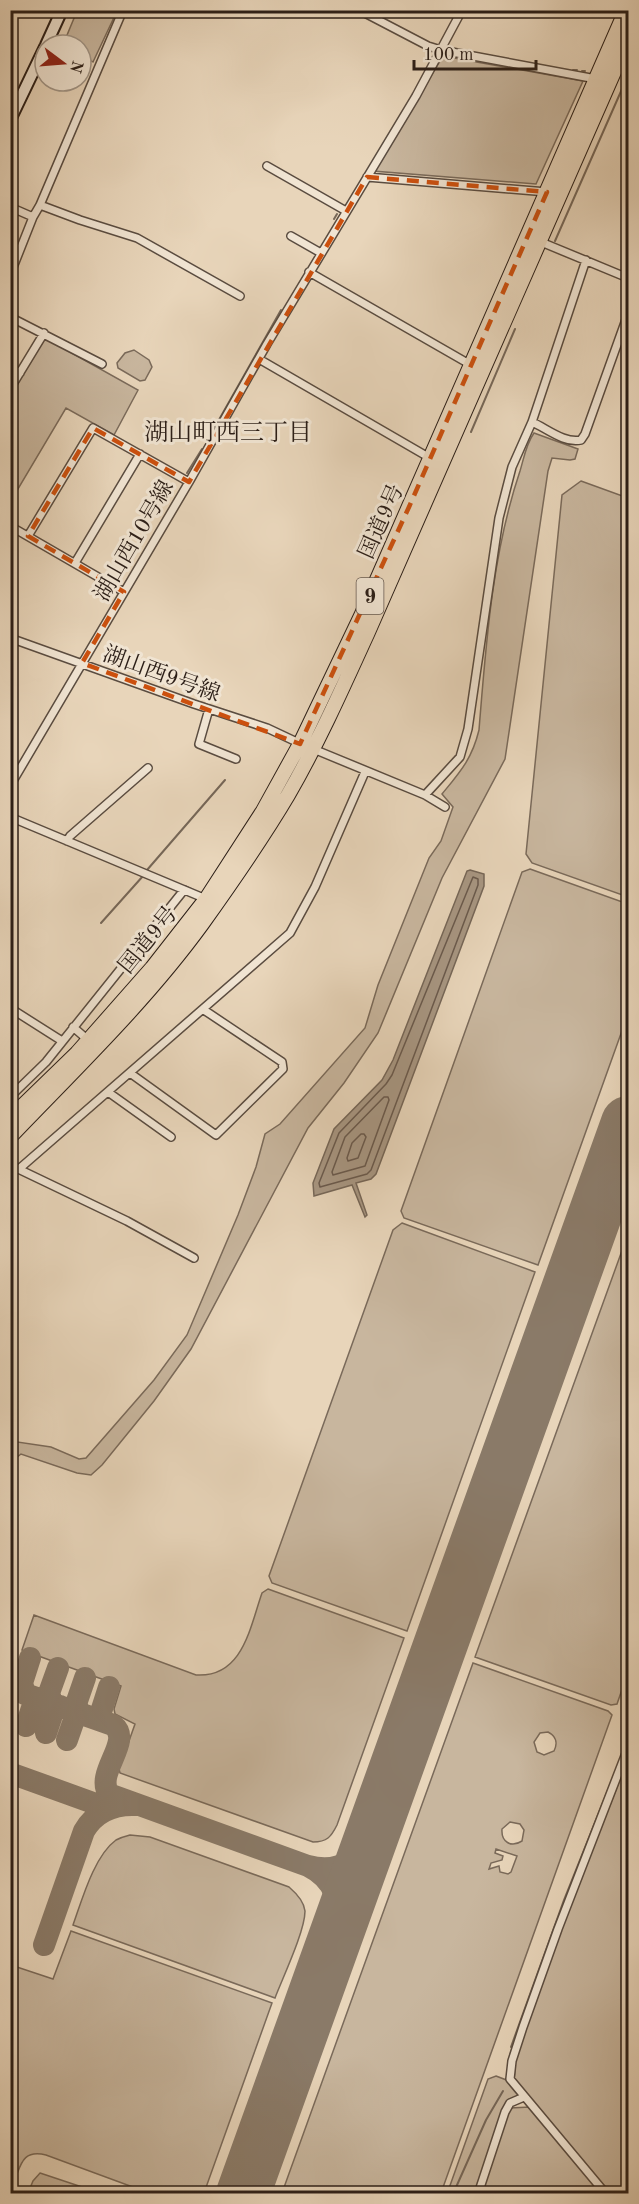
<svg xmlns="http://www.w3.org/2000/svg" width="639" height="2204" font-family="'Old Standard TT','Noto Serif JP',serif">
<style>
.green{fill:#c8b69e;stroke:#7a6a5a;stroke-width:1.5;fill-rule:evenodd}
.water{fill:#a89783;stroke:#766758;stroke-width:1.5}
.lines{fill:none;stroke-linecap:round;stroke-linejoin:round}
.shore{stroke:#6a5a4d;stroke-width:1.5}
.stream{stroke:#766758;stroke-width:2}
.taxiway{stroke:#8a7a68;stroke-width:22}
.runway{stroke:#8a7a68;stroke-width:54}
.street-casing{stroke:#5a4c40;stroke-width:10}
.secondary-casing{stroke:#2b1e17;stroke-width:14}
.highway-casing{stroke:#2b1e17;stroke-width:16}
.street{stroke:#f0e4d2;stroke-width:7}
.secondary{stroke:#f0e4d2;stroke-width:10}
.highway{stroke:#e8d5ba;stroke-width:14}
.marked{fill:none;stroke:#cc500e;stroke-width:4.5;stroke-dasharray:12 8;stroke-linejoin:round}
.labels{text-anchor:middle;stroke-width:6;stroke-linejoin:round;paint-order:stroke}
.shield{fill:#f0e4d2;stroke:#66594f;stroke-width:1.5}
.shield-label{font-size:21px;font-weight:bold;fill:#2b1e17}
.street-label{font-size:22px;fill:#2b1e17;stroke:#f0e4d2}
.neighbourhood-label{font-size:24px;fill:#2b1e17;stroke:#f0e4d2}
</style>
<rect width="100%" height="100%" fill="#e8d5ba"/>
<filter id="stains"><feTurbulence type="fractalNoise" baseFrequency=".00333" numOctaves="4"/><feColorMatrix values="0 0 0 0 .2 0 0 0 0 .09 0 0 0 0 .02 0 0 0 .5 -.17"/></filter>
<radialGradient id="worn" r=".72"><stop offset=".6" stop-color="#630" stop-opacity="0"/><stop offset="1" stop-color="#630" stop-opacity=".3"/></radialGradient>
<path class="green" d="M77 11H117L93 62 81 54V45H69L65 40Z
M443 56 583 81 536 184 373 171Z
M45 338 138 390 137 392 114 435 66 408 15 494 10 491V396Z
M134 350 149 360 152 367 145 380 140 381 118 368 117 363 125 353Z
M534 433 578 449 575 459 570 460 552 458 548 471 505 759 442 878 378 1033 344 1083 308 1128 191 1349 154 1401 102 1465 91 1475 77 1473 21 1454 11 1462V1441L51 1447 79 1459 86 1458 154 1380 187 1335 238 1215 256 1167 265 1134 280 1124 365 1028 378 985 429 858 441 841 453 807 442 794C460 772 472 759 479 730 486 644 492 554 520 471 524 458 526 444 534 433Z
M581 481 628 498V897L532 863 526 854 562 495Z
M530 869 628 904V1014L538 1265 404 1218 401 1211 522 872Z
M402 1223 535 1272 407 1631 272 1583 269 1576 393 1230Z
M628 1234V1672L617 1704 611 1705 475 1657Z
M268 1589 404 1638 337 1825C331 1837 327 1842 313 1842L120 1773 119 1769 135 1724 115 1714 114 1709 121 1686 22 1650 34 1615 196 1675C243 1678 250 1627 262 1593Z
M473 1663 608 1711 612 1715 441 2193H282ZM548 1732C556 1736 558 1743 554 1751L544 1755 537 1752 534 1742 540 1733ZM510 1822 520 1824 524 1830 522 1841C511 1848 501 1842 502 1829ZM496 1849 517 1856 511 1872 508 1874 500 1872 499 1866 489 1869 491 1863 502 1860 503 1856 495 1853Z
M628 1759V2193H608L514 2081 516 2054 554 1947Z
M130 1835 150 1837 289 1887C296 1893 304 1901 305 1911 305 1931 283 1977 275 1998L73 1925C82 1900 94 1856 116 1840 120 1838 126 1836 130 1835Z
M71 1931 272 2003 204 2193H149L46 2155C18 2148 21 2172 11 2187V1965L53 1979Z
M496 2076 509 2081 519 2093 518 2098 503 2110 476 2193 447 2194 488 2079Z
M530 2107 602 2194H481L488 2167 510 2108Z
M40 2173 100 2193H28L33 2181Z"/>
<path class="water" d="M470 870 484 874V886L376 1174 371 1179 356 1183 367 1215 365 1217 352 1185 314 1196 313 1183 334 1129 382 1080 393 1060 467 871Z"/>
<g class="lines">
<path class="shore" d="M473 877 478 879V885L371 1170 367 1174 320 1187 319 1183 339 1133 386 1084 392 1075Z
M384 1097H388L389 1100 365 1166 333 1175 332 1172 345 1137Z
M361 1134H364L366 1137 358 1158 348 1161 347 1158 352 1143Z"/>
<path class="stream" d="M573 70H577
M582 71H585
M626 80V79
M334 219 337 214
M555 241 622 89
M471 432 515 329
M207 441 281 310
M187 473 202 449
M147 870 225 780
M185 886 195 891
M101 923 143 876
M511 2047 564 1900 620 1760
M453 2194 486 2120 503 2091"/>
<path class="taxiway" d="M30 1658 22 1683 25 1694 113 1725C134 1741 94 1773 109 1794L308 1866C344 1875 361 1856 375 1827
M52 1703 49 1693 58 1668
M80 1713 76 1704 85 1678
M102 1721 100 1715 109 1687
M26 1726 34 1702 40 1699
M46 1733 54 1709 60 1706
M67 1740 75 1717 82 1714
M10 1773 96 1804 118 1806
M308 1866C336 1880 342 1904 337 1932
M44 1945 84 1831C95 1812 114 1804 136 1805"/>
<path class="runway" d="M243 2194 628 1123"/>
<defs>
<path id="street" d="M359 10 428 46 441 50 596 79
M267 166 346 211
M367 177 547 192
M40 205 80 220 137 238 240 296
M10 207 33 217
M291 236 321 253
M541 242 628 278
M309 272 471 365
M10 275 33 217 40 205 123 10
M10 317 102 364
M259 359 430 458
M10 367 20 373
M10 389 44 333
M532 422C546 428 565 444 581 440L585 434 628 314
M189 482 267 344 416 96 462 10
M10 526 124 592
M75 563 140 454
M10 638 194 704 267 728 301 744
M209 709 199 744 236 759
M311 748 425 795 445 807
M10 786 189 482 93 428 28 536
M425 795 460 757 468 729 499 518 512 467 532 422 586 260
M10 817 206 899
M67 841 70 836 148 768
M10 1008 62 1041
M73 1027 88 1040
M130 1073 216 1135 283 1069 282 1062 204 1010
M108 1092 171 1137
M10 1097 46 1062 184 890
M10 1165 127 1221 194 1258
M19 1169 290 933 315 887 365 772
M478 2194 505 2112 510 2103 524 2097
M606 2194 510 2079 512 2061 523 2027 558 1929 628 1748"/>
<path id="secondary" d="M46 45 62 10
M10 120 45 47"/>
<path id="highway" d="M10 1118 77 1053 152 968 206 899 263 811 300 744 362 614 626 10
M10 1137C76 1068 146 1001 202 924 232 882 262 839 288 795 318 743 343 687 368 632L628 40"/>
</defs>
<use href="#street" class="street-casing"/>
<use href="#secondary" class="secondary-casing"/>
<use href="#highway" class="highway-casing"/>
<use href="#street" class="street"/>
<use href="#secondary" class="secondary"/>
<use href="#highway" class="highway"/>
</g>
<path class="marked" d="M367 177 547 192 409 507 300 744 82 663 124 592 28 536 93 428 189 482Z"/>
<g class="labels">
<rect class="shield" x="356.5" y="578" width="27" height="36" rx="4.5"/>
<g class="shield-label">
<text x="370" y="603">9</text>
</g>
<g class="street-label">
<text transform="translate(380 521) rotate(-66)" y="8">国道9号</text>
<text transform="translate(133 540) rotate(-60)" y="8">湖山西10号線</text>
<text transform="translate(162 673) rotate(20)" y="8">湖山西9号線</text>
<text transform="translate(147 939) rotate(-51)" y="8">国道9号</text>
</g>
<g class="neighbourhood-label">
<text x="228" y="440">湖山町西三丁目</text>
</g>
</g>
<rect width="639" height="2204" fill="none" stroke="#e8d5ba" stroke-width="36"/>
<rect x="12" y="12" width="615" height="2180" fill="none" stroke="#2b1e17" stroke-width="3"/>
<rect x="18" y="18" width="603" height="2168" fill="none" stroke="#2b1e17" stroke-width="1.5"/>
<g transform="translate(63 63) rotate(106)"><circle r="28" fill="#f0e4d2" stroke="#a19587" stroke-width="1.5"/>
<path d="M0-4.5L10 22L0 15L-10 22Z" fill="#8f2418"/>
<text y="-9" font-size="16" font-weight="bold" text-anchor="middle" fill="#2b1e17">N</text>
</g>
<path d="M414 60v9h122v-9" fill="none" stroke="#2b1e17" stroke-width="3"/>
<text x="423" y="60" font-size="18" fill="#2b1e17" stroke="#f0e4d2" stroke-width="4.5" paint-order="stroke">100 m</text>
<rect width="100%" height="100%" filter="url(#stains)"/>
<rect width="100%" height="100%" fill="url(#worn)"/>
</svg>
